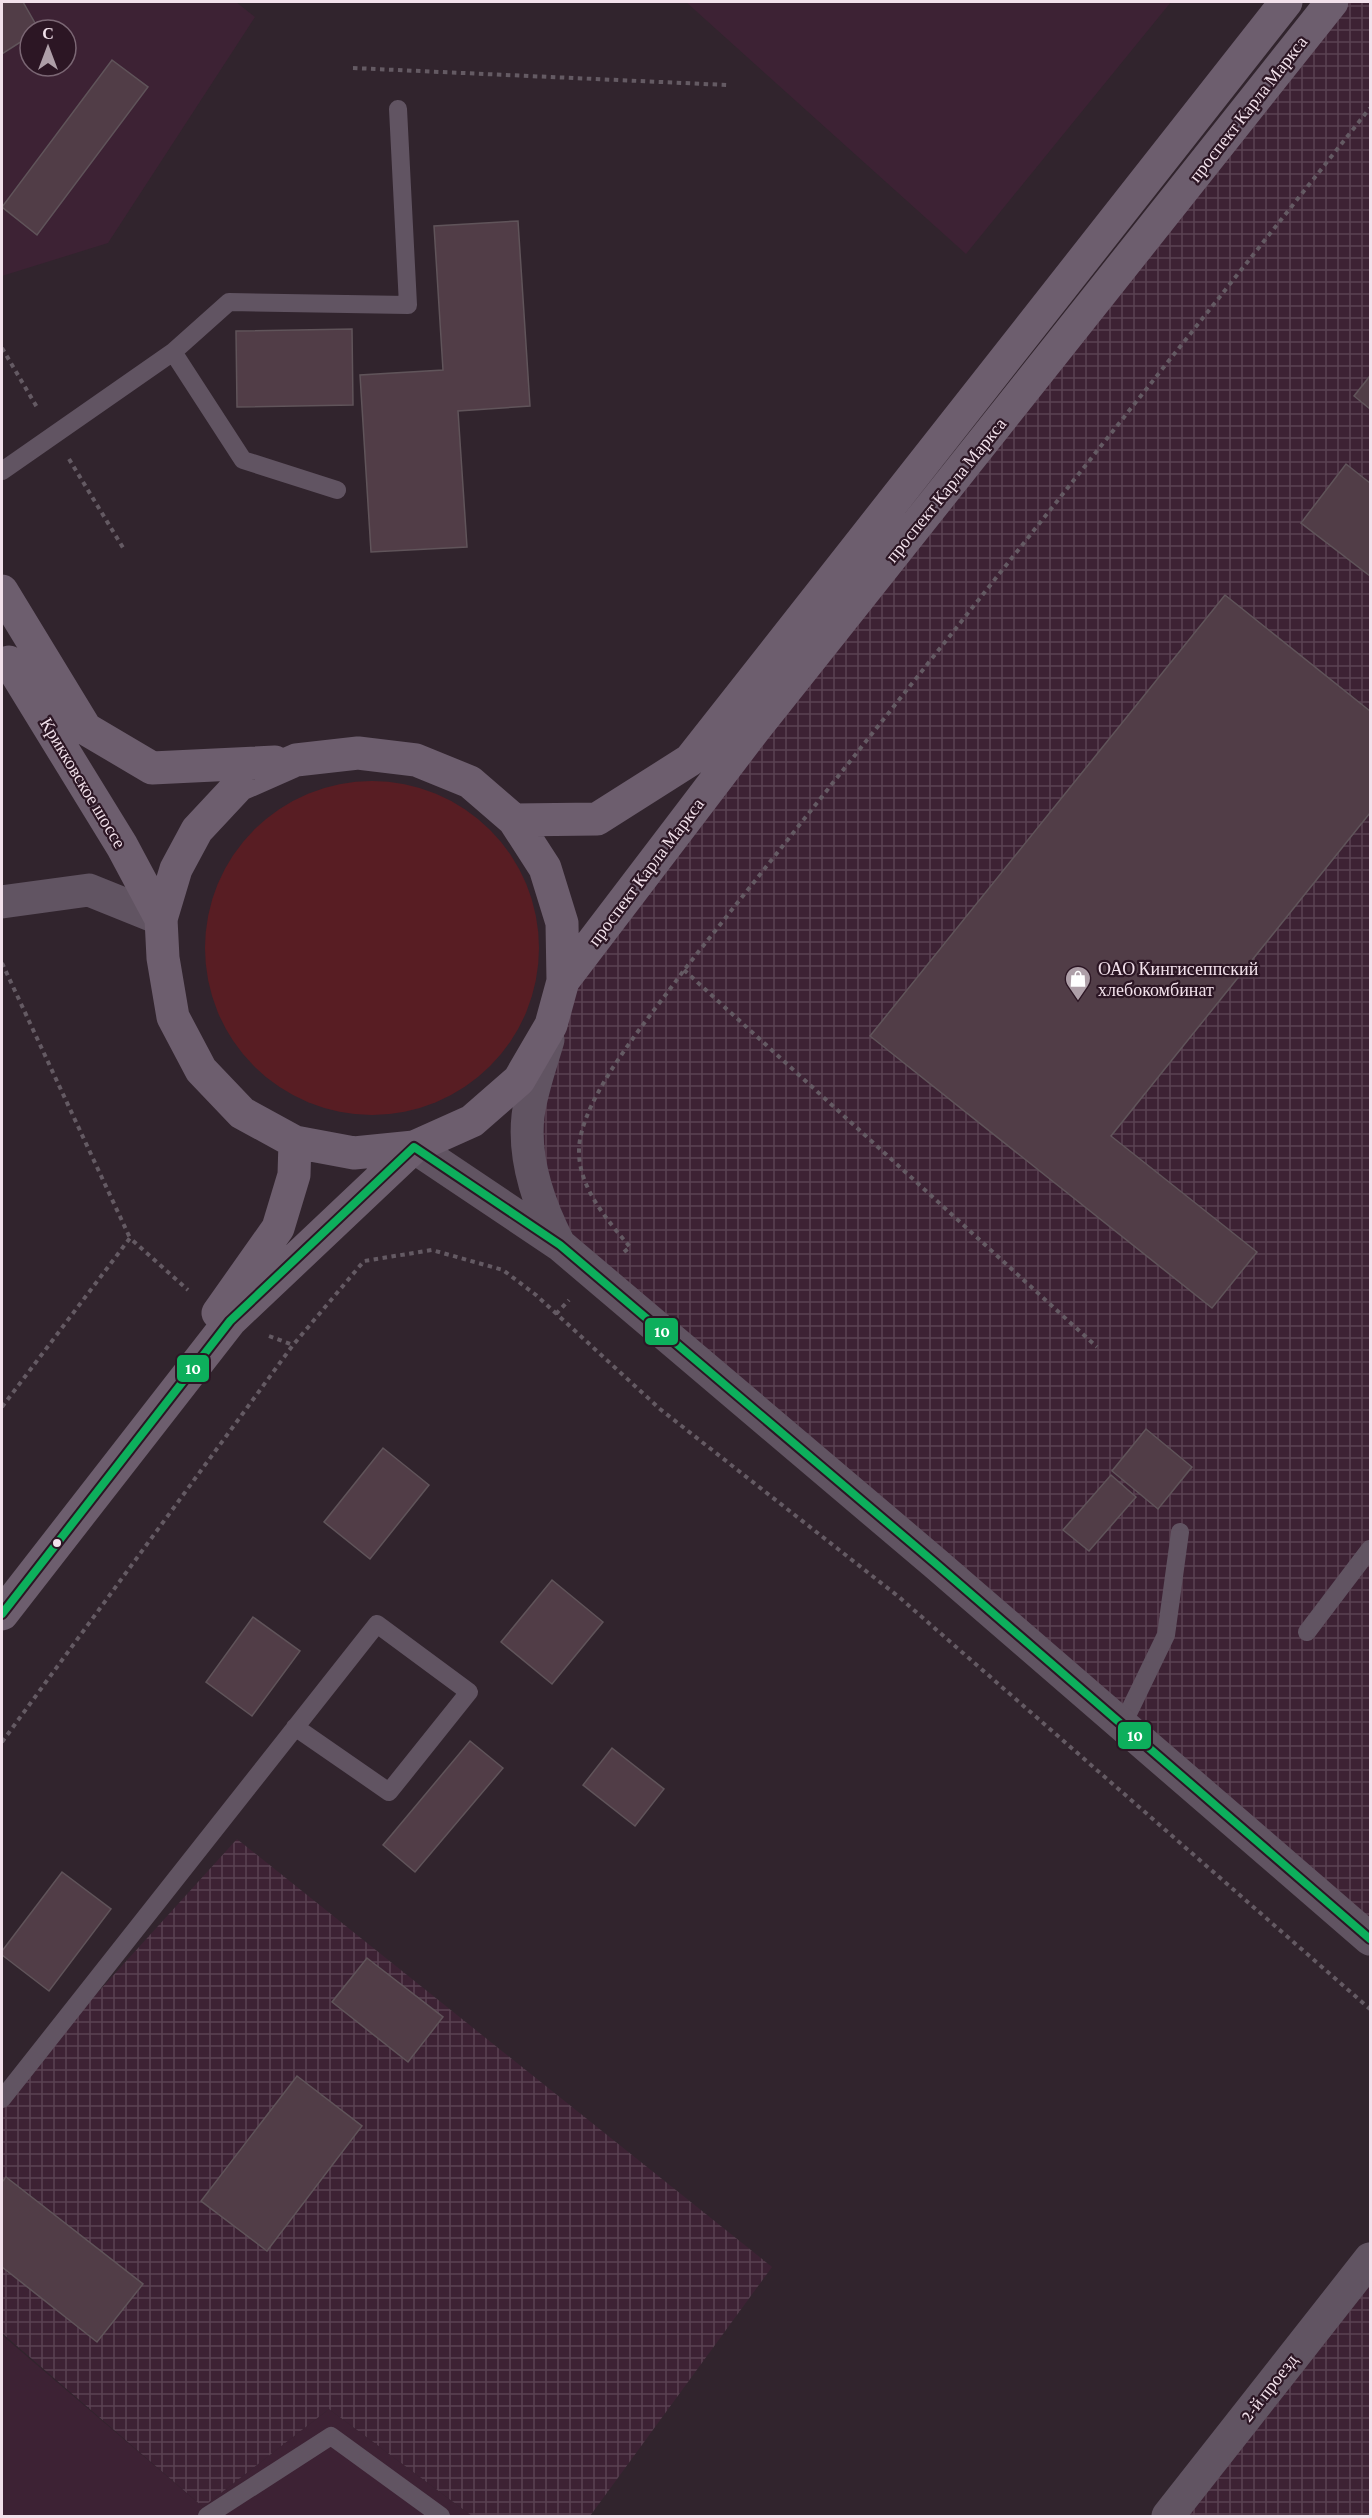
<svg xmlns="http://www.w3.org/2000/svg" width="1372" height="2518" font-family="'Crimson Pro',serif">
<style>
.built{fill:#3d2234;fill-rule:evenodd}
.industrial{fill:url(#industrial-grid)}
.grass{fill:#581d23}
.building{fill:#513d47;stroke:#60545a;stroke-width:1.5}
.lines{fill:none;stroke-linecap:round;stroke-linejoin:round}
.path{stroke:#645a63;stroke-width:4;stroke-dasharray:4.5 4.5;stroke-linecap:butt}
.service{stroke:#615462;stroke-width:18}
.minor{stroke:#615462;stroke-width:33}
.secondary{stroke:#6d5e6e;stroke-width:33}
.bus-1-casing{stroke:#2c1624;stroke-width:12}
.bus-1{stroke:#0daf5c;stroke-width:8}
.bus-dot{fill:#f2e1eb;stroke:#2c1624;stroke-width:2}
.labels{text-anchor:middle;stroke-width:4.5;stroke-linejoin:round;paint-order:stroke}
.street-label{font-size:18px;fill:#f2e1eb;stroke:#2c1624}
.poi-label{font-size:18px;fill:#f2e1eb;stroke:#2c1624;text-anchor:start}
.line-badge{stroke:#2c1624;stroke-width:2}
.badge-label{font-size:16px;text-anchor:middle;font-weight:bold;fill:#fff}
</style>
<defs>
<pattern id="industrial-grid" width="8" height="8" patternUnits="userSpaceOnUse" patternTransform="scale(1.5)"><rect width="8" height="8" fill="#3d2234"/><path d="M0 4h8M4 0v8" fill="none" stroke="#5a4252"/></pattern>
</defs>
<rect width="100%" height="100%" fill="#31242d"/>
<path class="built" d="M2 2H236L255 17 108 243 2 276ZM30 30H66V66H30Z
M686 2H1171L966 254Z
M2 2335 203 2507 329 2409 472 2516H2Z"/>
<path class="industrial" d="M1336 2H1370V1939L560 1245 519 1080 563 981Z
M237 1839 772 2267 590 2516H472L329 2409 203 2507 2 2333V2098Z
M1370 2262V2516H1173Z"/>
<path class="grass" d="M205 948a167 167 0 1 1 334 0a167 167 0 1 1-334 0Z"/>
<path class="building" d="M2 2H23L39 30H30V36L2 54Z
M112 60 148 87 37 235 2 207Z
M518 221 530 406 458 411 467 547 371 552 360 375 443 370 434 226Z
M352 329 353 405 237 407 236 331Z
M1370 376V409L1354 396Z
M1346 464 1370 483V576L1301 523Z
M1225 595 1370 711V813L1111 1136 1257 1252 1212 1308 870 1036Z
M1146 1429 1192 1467 1158 1509 1112 1471Z
M383 1448 429 1485 370 1559 324 1522Z
M1111 1475 1136 1497 1089 1551 1063 1530Z
M552 1580 603 1622 552 1684 501 1642Z
M253 1617 300 1651 252 1716 206 1682Z
M470 1741 503 1768 415 1872 383 1845Z
M612 1748 664 1789 635 1826 583 1785Z
M62 1872 111 1909 49 1991 2 1955V1951Z
M367 1958 443 2017 408 2062 332 2002Z
M297 2076 362 2126 267 2251 201 2201Z
M6 2177 143 2284 97 2342 2 2267V2182Z"/>
<g class="lines">
<path class="path" d="M353 68 727 85
M2 348 38 409
M69 459 125 551
M2 963 130 1238
M684 970 1097 1347
M624 1252 630 1247C608 1221 579 1188 579 1152 578 1099 653 1014 684 970L1370 108
M556 1314 569 1300
M269 1336 293 1345
M2 1407 130 1238 188 1290
M2 1742 293 1345 364 1261 432 1250 503 1270 536 1295 660 1409 899 1597 1370 2009"/>
<path class="service" d="M173 352 229 302 408 305 398 109
M2 471 173 352 243 460 337 490
M1307 1632 1370 1549
M1122 1726 1166 1635 1180 1532
M2 2099 377 1624 469 1692 389 1792 295 1727
M207 2516 331 2436 441 2516"/>
<path class="minor" d="M2 902 89 890 161 919
M548 1040C541 1064 531 1091 528 1116 523 1161 539 1205 559 1244
M414 1147 560 1245 935 1563 1370 1939
M1168 2516 1370 2259"/>
<path class="secondary" d="M2 591 86 729 152 768 275 762
M9 662 122 846 161 919
M514 820 597 819 690 760 1286 2
M563 981 562 923 545 868 514 820 470 782 416 760 358 753 296 760 239 785 197 830 176 869 161 919 163 958 173 1017 201 1070 242 1113 295 1142 354 1153 414 1147 472 1121 519 1080 551 1025 563 981 754 730 1332 2
M218 1313 278 1228 294 1175 295 1142
M2 1614 230 1321 414 1147"/>
<defs>
<path id="bus-1" d="M2 1614 230 1321 414 1147 560 1245 935 1563 1370 1939"/>
</defs>
<use href="#bus-1" class="bus-1-casing"/>
<use href="#bus-1" class="bus-1"/>
</g>
<defs>
<symbol id="shop-pin" viewBox="-11 -11 22 30"><path d="M0 17L-7.5 6A9.5 9.5 0 1 1 7.5 6Z" fill="#ae9fa8" stroke="#2c1624"/><path d="M-5-2.5h2.3a2.7 3.5 0 0 1 5.4 0H5L5.5 6h-11ZM-1.5-2.5h3a1.5 2.3 0 0 0-3 0Z" fill="#fff"/></symbol>
</defs>
<g fill-rule="evenodd">
<use href="#shop-pin" x="1063" y="964" width="30" height="40"/>
</g>
<circle class="bus-dot" cx="57" cy="1543" r="5"/>
<g class="labels">
<g class="street-label">
<text transform="translate(1248 109) rotate(-52)" y="6">проспект Карла Маркса</text>
<text transform="translate(946 490) rotate(-51)" y="6">проспект Карла Маркса</text>
<text transform="translate(83 783) rotate(59)" y="6">Крикковское шоссе</text>
<text transform="translate(646 872) rotate(-53)" y="6">проспект Карла Маркса</text>
<text transform="translate(1269 2388) rotate(-52)" y="6">2-й проезд</text>
</g>
<g class="poi-label">
<text x="1098" y="975">ОАО Кингисеппский<tspan x="1098" dy="21">хлебокомбинат</tspan></text>
</g>
</g>
<g class="line-badge">
<rect x="644" y="1317" width="35" height="29" rx="6" fill="#0daf5c"/>
<rect x="176" y="1354" width="34" height="29" rx="6" fill="#0daf5c"/>
<rect x="1117" y="1721" width="35" height="29" rx="6" fill="#0daf5c"/>
</g>
<g class="badge-label">
<text x="662" y="1337">10</text>
<text x="193" y="1374">10</text>
<text x="1135" y="1741">10</text>
</g>
<rect width="1372" height="2518" fill="none" stroke="#f2e1eb" stroke-width="6"/>
<g transform="translate(48 48)"><circle r="28" fill="#2c1624" stroke="#7b6774" stroke-width="1.5"/>
<path d="M0-4.5L10 22L0 15L-10 22Z" fill="#ae9fa8"/>
<text y="-9" font-size="16" font-weight="bold" text-anchor="middle" fill="#f2e1eb">С</text>
</g>
</svg>
